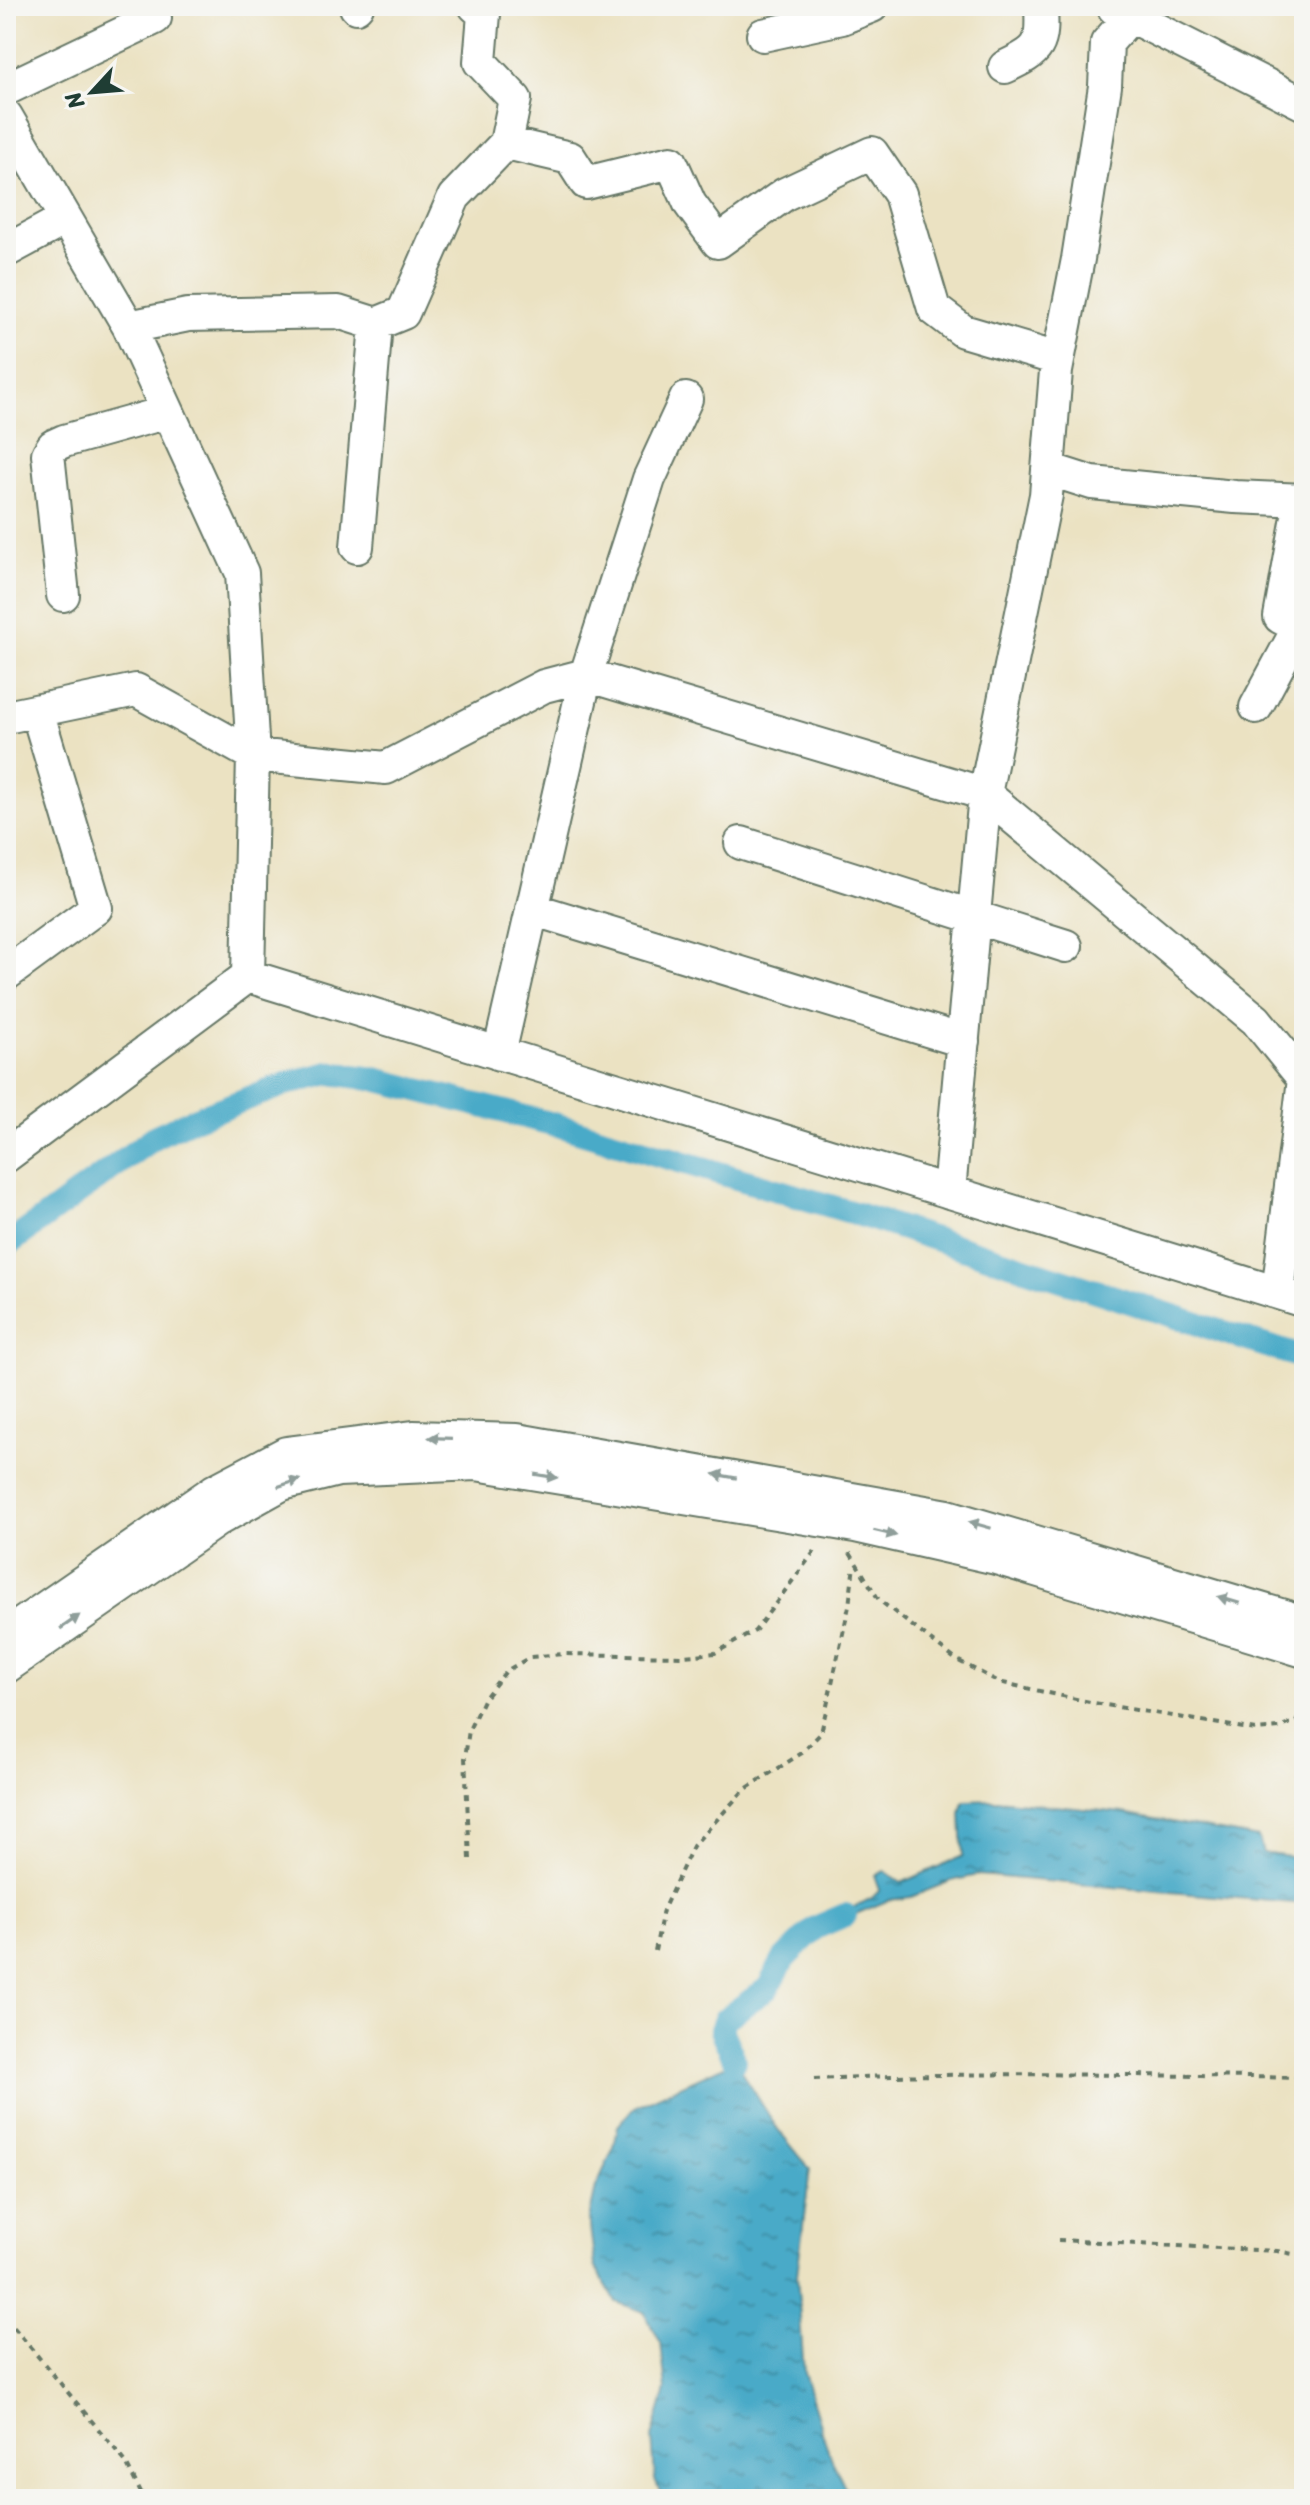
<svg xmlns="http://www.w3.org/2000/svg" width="1310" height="2505" font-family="Sriracha,sans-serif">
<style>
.water{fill:url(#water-ripples);stroke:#34747e;stroke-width:2}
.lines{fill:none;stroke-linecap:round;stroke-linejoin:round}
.canal{stroke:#49aac8;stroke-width:24}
.minor-casing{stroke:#676;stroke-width:36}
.path{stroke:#676;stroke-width:4;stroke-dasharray:6 6;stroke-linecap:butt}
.minor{stroke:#fff;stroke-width:32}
.oneway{fill:#8f9e9a}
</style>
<defs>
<pattern id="water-ripples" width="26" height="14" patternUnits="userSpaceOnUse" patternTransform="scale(2)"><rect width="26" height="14" fill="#49aac8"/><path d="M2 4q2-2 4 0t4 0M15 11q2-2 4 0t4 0" fill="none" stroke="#3c8ca3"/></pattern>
</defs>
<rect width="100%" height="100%" fill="#f6f6f2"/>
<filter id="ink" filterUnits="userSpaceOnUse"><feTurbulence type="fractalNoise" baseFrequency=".0125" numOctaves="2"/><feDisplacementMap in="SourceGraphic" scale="16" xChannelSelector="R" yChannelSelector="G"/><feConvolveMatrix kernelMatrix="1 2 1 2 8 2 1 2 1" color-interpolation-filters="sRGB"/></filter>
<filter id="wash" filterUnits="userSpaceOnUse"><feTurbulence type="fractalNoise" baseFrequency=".006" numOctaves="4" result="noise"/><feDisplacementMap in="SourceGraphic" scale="32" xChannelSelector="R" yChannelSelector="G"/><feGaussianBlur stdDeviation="1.8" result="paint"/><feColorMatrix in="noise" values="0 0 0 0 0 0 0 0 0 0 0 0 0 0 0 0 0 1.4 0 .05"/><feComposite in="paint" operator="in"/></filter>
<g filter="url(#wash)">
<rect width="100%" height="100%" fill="#ebe2c2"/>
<path class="water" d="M997 1800 1123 1813 1258 1838 1263 1853 1304 1859V1904L978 1875 951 1881 911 1897 889 1900 849 1917 845 1915 844 1912 872 1898 880 1890 875 1875 885 1871 901 1883 963 1856 961 1814 964 1801Z
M735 2061 776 2127 810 2169 797 2275 804 2373 828 2451 850 2499H663L655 2479 652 2437 666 2390 661 2343 644 2312 616 2302 595 2266 589 2219 596 2187 614 2147 618 2126 634 2107Z"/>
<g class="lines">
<path class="canal" d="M6 1246 156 1136 196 1118 289 1083 330 1073 375 1079 557 1125 854 1213 1304 1358
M735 2061 721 2030 725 2019 768 1988 784 1959 815 1928 845 1915"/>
</g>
</g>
<g filter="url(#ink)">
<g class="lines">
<defs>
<path id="minor" d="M356 7 357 6
M1114 8 1304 104
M763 35 842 18 872 6
M1005 67C1041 50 1043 46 1041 6
M6 89 155 18
M6 116 129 327 242 573 253 755 248 976
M506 143 570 158 586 183 671 162 690 204 718 242 785 194 872 153 900 194 934 309 963 331 1058 359
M6 251 65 219
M129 327 188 315 338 312 376 324 403 313 454 197 506 143 515 99 480 62 484 14 475 6
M1048 469 1092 483 1235 497 1304 500
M357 547 376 324
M63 595 48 454 53 446 64 441 168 412
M1256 707 1299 627 1280 617 1301 500
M6 717 136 690 253 755 386 768 544 686 586 675 985 794 1256 1020 1304 1079 1278 1293
M741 843 1066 946
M532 909 963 1041
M6 974 96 908 37 711
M499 1054 586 675 649 479 686 399
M6 1156 248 976 1304 1301
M949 1192 985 794 1046 495 1056 371 1078 259 1105 86 1107 43 1139 6
M6 1635 214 1491 286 1453 413 1437 517 1440 948 1516 1304 1622
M6 1667 219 1519 282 1484 338 1470 476 1464 855 1526 996 1558 1304 1651"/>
</defs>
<use href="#minor" class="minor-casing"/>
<path class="path" d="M850 1553 879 1600 955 1659 999 1682 1094 1703 1256 1730 1280 1728 1304 1717
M470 1859 465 1758 469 1730 483 1700 506 1671 530 1657 563 1654 685 1656 715 1653 755 1631 817 1548
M655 1951 663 1910 693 1846 744 1790 802 1753 821 1733 849 1606 854 1565
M814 2079C978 2071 1141 2075 1304 2078
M1058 2240 1277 2251 1304 2256
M6 2318 125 2461 144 2499"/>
<use href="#minor" class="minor"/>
</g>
<defs><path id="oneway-solid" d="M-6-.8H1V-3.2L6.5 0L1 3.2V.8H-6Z" transform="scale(2)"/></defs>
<g class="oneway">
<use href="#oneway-solid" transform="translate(440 1438) rotate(-178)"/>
<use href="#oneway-solid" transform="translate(546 1476) rotate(9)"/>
<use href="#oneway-solid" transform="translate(725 1476) rotate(-170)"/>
<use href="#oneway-solid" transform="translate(289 1483) rotate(-18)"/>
<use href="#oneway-solid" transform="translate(980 1525) rotate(-164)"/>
<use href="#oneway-solid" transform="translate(885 1533) rotate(13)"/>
<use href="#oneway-solid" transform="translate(1229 1600) rotate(-163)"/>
<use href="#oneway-solid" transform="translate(70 1622) rotate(-35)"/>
</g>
</g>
<rect width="1310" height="2505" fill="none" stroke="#f6f6f2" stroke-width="32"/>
<g transform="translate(92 92) rotate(244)" stroke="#f6f6f2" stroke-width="6" paint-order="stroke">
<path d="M0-6L14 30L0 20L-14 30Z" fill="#1f3d34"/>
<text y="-12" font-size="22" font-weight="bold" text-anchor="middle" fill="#1f3d34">N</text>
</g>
</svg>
